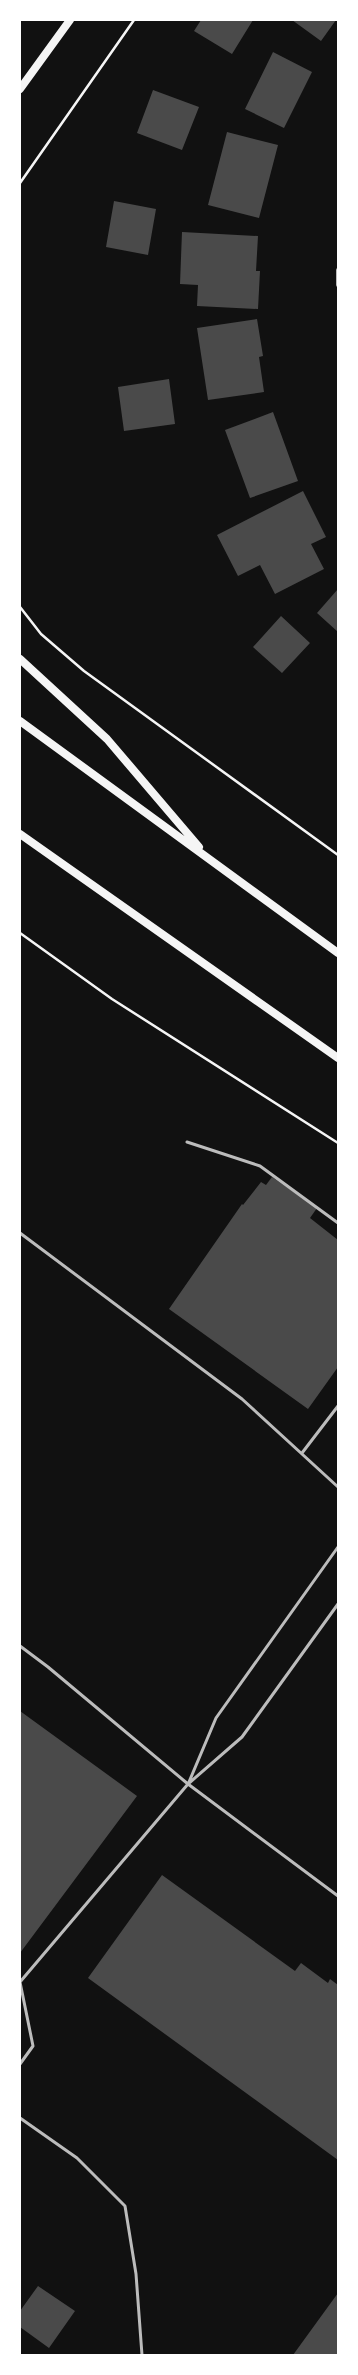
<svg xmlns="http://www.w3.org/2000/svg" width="358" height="2375" font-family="'Exo 2',sans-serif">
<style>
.building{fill:#4a4a4a}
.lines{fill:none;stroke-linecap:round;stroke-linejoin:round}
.path{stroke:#f5f5f5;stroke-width:2.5}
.service{stroke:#bcbcbc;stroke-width:3}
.minor{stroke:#bcbcbc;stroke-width:4}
.secondary{stroke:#f5f5f5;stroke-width:8}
</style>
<rect width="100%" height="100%" fill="#111"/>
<path class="building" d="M201 20H253L232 54 194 31Z
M292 20H336L321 41Z
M273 52 312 72 284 128 245 109Z
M153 90 199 107 182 150 137 133Z
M227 132 278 145 259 218 208 205Z
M114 201 156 209 148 255 106 247Z
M182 232 258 236 256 271H260L258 309 197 306 198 285 180 284Z
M257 319 263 356 259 357 264 392 208 400 197 328Z
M169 379 175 424 124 431 118 387Z
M273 412 298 481 250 498 225 430Z
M303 491 326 537 311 544 324 569 275 594 260 565 238 576 217 535Z
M338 589V632L317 613Z
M281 616 310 643 282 673 253 647Z
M272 1177 317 1208 310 1218 338 1240V1367L308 1409 169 1309 242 1204 243 1205 261 1182 266 1185Z
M20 1711 137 1796 20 1953Z
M162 1875 295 1971 301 1963 328 1983 330 1979 338 1985V2160L88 1978Z
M38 2286 75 2311 49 2348 20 2327V2311Z
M338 2293V2355H293Z"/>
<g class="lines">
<path class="path" d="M20 183 134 20
M20 607 41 634 84 671 338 855
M20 933 112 999 338 1143"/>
<path class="service" d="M187 1142 260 1166 338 1223
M20 1233 242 1399 338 1487
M302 1453 338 1406
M20 1646 48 1667 188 1784 338 1896
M189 1782 216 1718 338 1547
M20 2064 33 2046 20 1982 188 1784 242 1737 338 1604
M20 2118 77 2158 125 2206 136 2274 142 2355"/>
<path class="minor" d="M338 270V285"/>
<path class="secondary" d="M20 89 70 20
M20 659 107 739 199 847
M20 721 338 953
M20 834 338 1058"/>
</g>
<rect width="358" height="2375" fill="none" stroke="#ffffff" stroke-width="42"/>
</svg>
